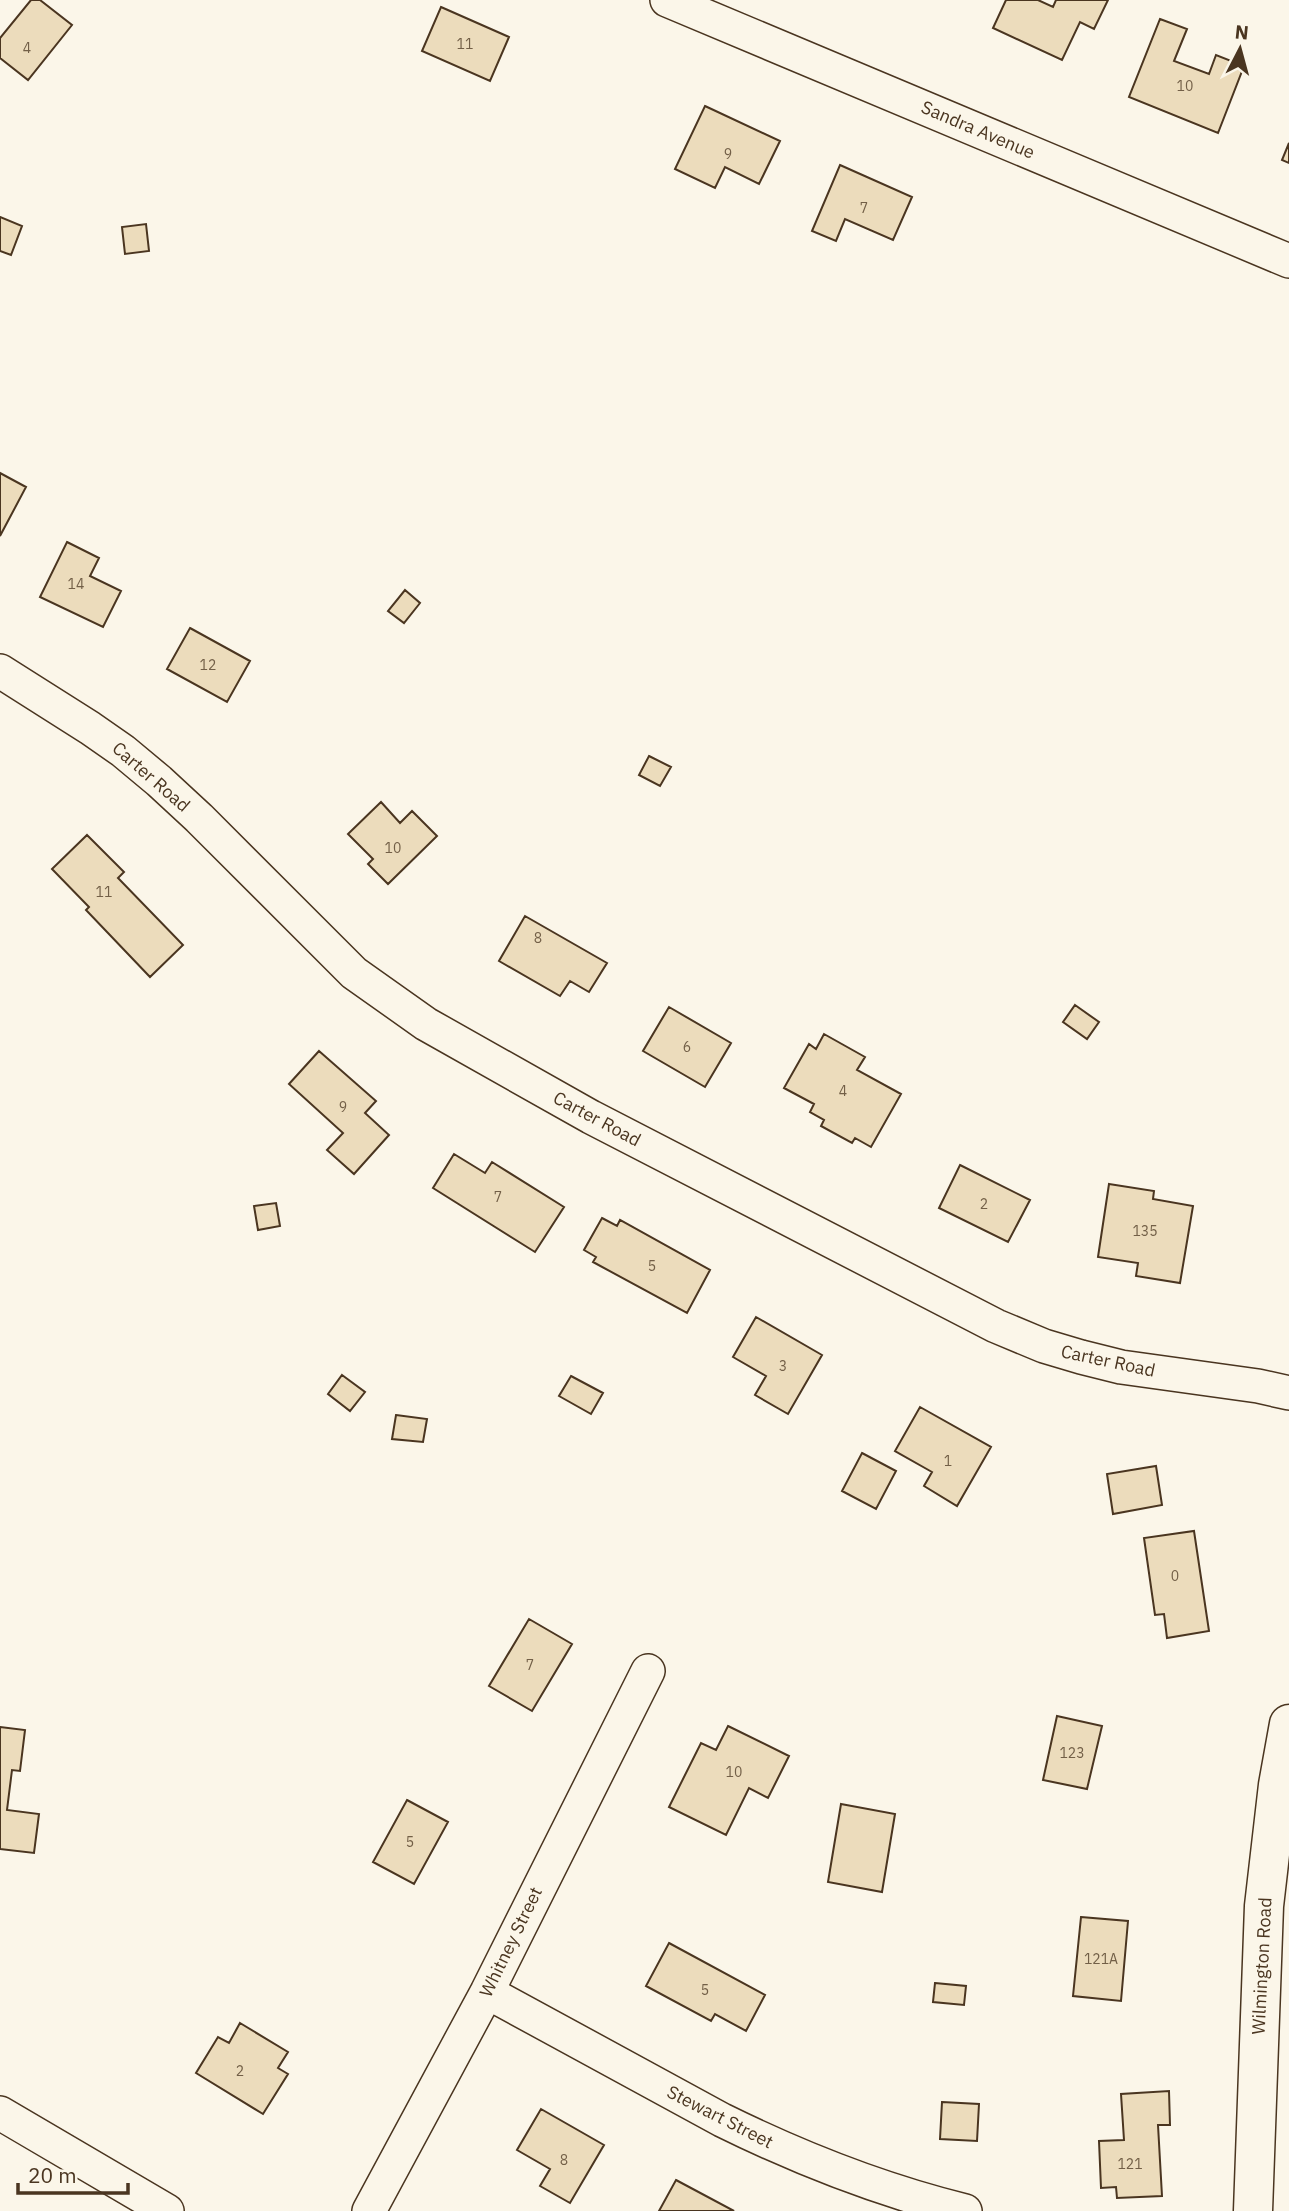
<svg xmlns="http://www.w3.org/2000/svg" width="1289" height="2211" font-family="'IBM Plex Sans',sans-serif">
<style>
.building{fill:#ecdcbc;stroke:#4a3520;stroke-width:2}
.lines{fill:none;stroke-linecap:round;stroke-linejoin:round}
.street-casing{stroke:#4a3520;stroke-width:36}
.secondary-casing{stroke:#4a3520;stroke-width:41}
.street{stroke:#fbf6e9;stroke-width:33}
.secondary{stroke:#fbf6e9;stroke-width:38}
.labels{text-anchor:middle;stroke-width:5;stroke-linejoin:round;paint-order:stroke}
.number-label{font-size:14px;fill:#725f47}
.street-label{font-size:18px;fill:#4a3520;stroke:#fbf6e9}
</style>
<rect width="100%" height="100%" fill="#fbf6e9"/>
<path class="building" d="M31 0H40L72 25 28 80 0 58V38Z
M1006 0H1038L1053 7 1056 0H1108L1094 29 1080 22 1062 60 993 28Z
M441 7 509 37 490 81 422 51Z
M1160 19 1187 29 1174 61 1209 74 1216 55 1244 66 1218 133 1129 97Z
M705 106 780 141 759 184 725 167 715 188 675 169Z
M1289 143V163L1282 160Z
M840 165 912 197 893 240 845 219 836 241 812 231Z
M0 217 22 226 11 255 0 251Z
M146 224 149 251 125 254 122 227Z
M0 473 26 487 0 536Z
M67 542 99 558 90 576 121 591 103 627 40 597Z
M405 590 420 603 404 623 388 611Z
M190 628 250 661 227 702 167 669Z
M649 756 671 767 660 786 639 775Z
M381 802 400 823 412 811 437 836 388 884 368 864 373 859 348 834Z
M87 835 124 872 118 878 183 945 150 977 86 910 89 907 52 869Z
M525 916 607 963 589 992 570 981 560 996 499 961Z
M1075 1005 1099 1022 1087 1039 1063 1022Z
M669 1007 731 1043 705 1087 643 1051Z
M824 1034 865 1057 857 1070 901 1094 871 1147 855 1138 852 1143 821 1126 824 1120 810 1112 814 1104 784 1088 809 1044 816 1049Z
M319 1051 376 1101 365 1113 389 1135 354 1174 327 1150 343 1133 289 1084Z
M454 1154 485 1173 492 1162 564 1207 535 1252 433 1188Z
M960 1165 1030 1200 1008 1242 939 1208Z
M1109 1184 1154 1191 1153 1199 1193 1206 1180 1283 1136 1276 1138 1263 1098 1257Z
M276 1203 280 1226 258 1230 254 1206Z
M602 1218 617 1226 620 1220 710 1270 687 1313 593 1262 596 1257 584 1250Z
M756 1317 822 1355 788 1414 755 1395 766 1376 733 1357Z
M342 1375 365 1392 350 1411 328 1394Z
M571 1376 603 1393 591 1414 559 1396Z
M920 1407 991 1447 957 1506 924 1486 932 1472 895 1451Z
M396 1415 427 1419 423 1442 392 1439Z
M862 1453 896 1471 876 1509 842 1491Z
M1156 1466 1162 1505 1113 1514 1107 1474Z
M1194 1531 1209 1631 1167 1638 1164 1614 1155 1615 1144 1538Z
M529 1619 572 1644 532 1711 489 1686Z
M1057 1716 1102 1726 1087 1789 1043 1780Z
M728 1726 789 1756 768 1798 749 1788 726 1835 669 1807 701 1743 716 1750Z
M0 1727 25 1730 20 1771 12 1770 7 1810 39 1814 34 1853 0 1849Z
M407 1800 448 1822 414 1884 373 1862Z
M841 1804 895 1814 882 1892 828 1882Z
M1081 1917 1128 1921 1121 2001 1073 1996Z
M669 1943 765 1995 746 2031 715 2014 711 2021 646 1986Z
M935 1983 966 1986 964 2005 933 2002Z
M240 2023 288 2052 278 2068 288 2074 263 2114 196 2073 218 2037 229 2043Z
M1169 2091 1170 2125H1158L1162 2196 1117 2198 1116 2187 1101 2188 1099 2141 1124 2140 1121 2094Z
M942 2102 979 2104 977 2141 940 2139Z
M541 2109 604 2145 570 2203 540 2186 550 2169 517 2150Z
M676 2180 734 2211H659Z"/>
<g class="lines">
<defs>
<path id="street" d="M667 0 1289 261
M0 671 90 728 123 751 159 781 199 818 354 973 426 1024 591 1117 996 1326 1044 1346 1081 1357 1121 1367 1258 1386 1289 1393
M487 1992 722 2120C801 2159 880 2190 965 2211
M0 2113 167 2211
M369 2211 487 1992 648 1671"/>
<path id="secondary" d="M1253 2211 1264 1906 1278 1785 1289 1724"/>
</defs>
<use href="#street" class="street-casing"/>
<use href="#secondary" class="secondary-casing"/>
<use href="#street" class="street"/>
<use href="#secondary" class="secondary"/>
</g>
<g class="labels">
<g class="number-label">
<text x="465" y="49">11</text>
<text x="27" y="53">4</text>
<text x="1185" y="91">10</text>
<text x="728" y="159">9</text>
<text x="864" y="213">7</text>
<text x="76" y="589">14</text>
<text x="208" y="670">12</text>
<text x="393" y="853">10</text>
<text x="104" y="897">11</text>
<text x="538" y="943">8</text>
<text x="687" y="1052">6</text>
<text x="843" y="1096">4</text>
<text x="343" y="1112">9</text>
<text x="498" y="1202">7</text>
<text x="984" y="1209">2</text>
<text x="1145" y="1236">135</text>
<text x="652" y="1271">5</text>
<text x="783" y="1371">3</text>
<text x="948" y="1466">1</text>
<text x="1175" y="1581">0</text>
<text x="530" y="1670">7</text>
<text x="1072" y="1758">123</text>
<text x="734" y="1777">10</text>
<text x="410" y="1847">5</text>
<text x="1101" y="1964">121A</text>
<text x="705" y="1995">5</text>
<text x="240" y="2076">2</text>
<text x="564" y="2165">8</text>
<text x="1130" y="2169">121</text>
</g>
<g class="street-label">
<text transform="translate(978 130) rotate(23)" y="6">Sandra Avenue</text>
<text transform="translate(151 777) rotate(41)" y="6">Carter Road</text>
<text transform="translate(597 1119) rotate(28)" y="6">Carter Road</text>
<text transform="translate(1108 1361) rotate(12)" y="6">Carter Road</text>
<text transform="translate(511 1942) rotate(-64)" y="6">Whitney Street</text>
<text transform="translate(1262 1966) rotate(-87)" y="6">Wilmington Road</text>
<text transform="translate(720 2117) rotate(27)" y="6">Stewart Street</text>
</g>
</g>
<g transform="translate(1240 49) rotate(6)" stroke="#fbf6e9" stroke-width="5" paint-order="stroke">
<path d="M0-5L12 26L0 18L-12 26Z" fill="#4a3520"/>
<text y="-10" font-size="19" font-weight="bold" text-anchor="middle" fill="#4a3520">N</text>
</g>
<path d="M18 2183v10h110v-10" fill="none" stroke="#4a3520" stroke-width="3.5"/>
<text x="28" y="2183" font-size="21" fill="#4a3520" stroke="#fbf6e9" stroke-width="5" paint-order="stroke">20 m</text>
</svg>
